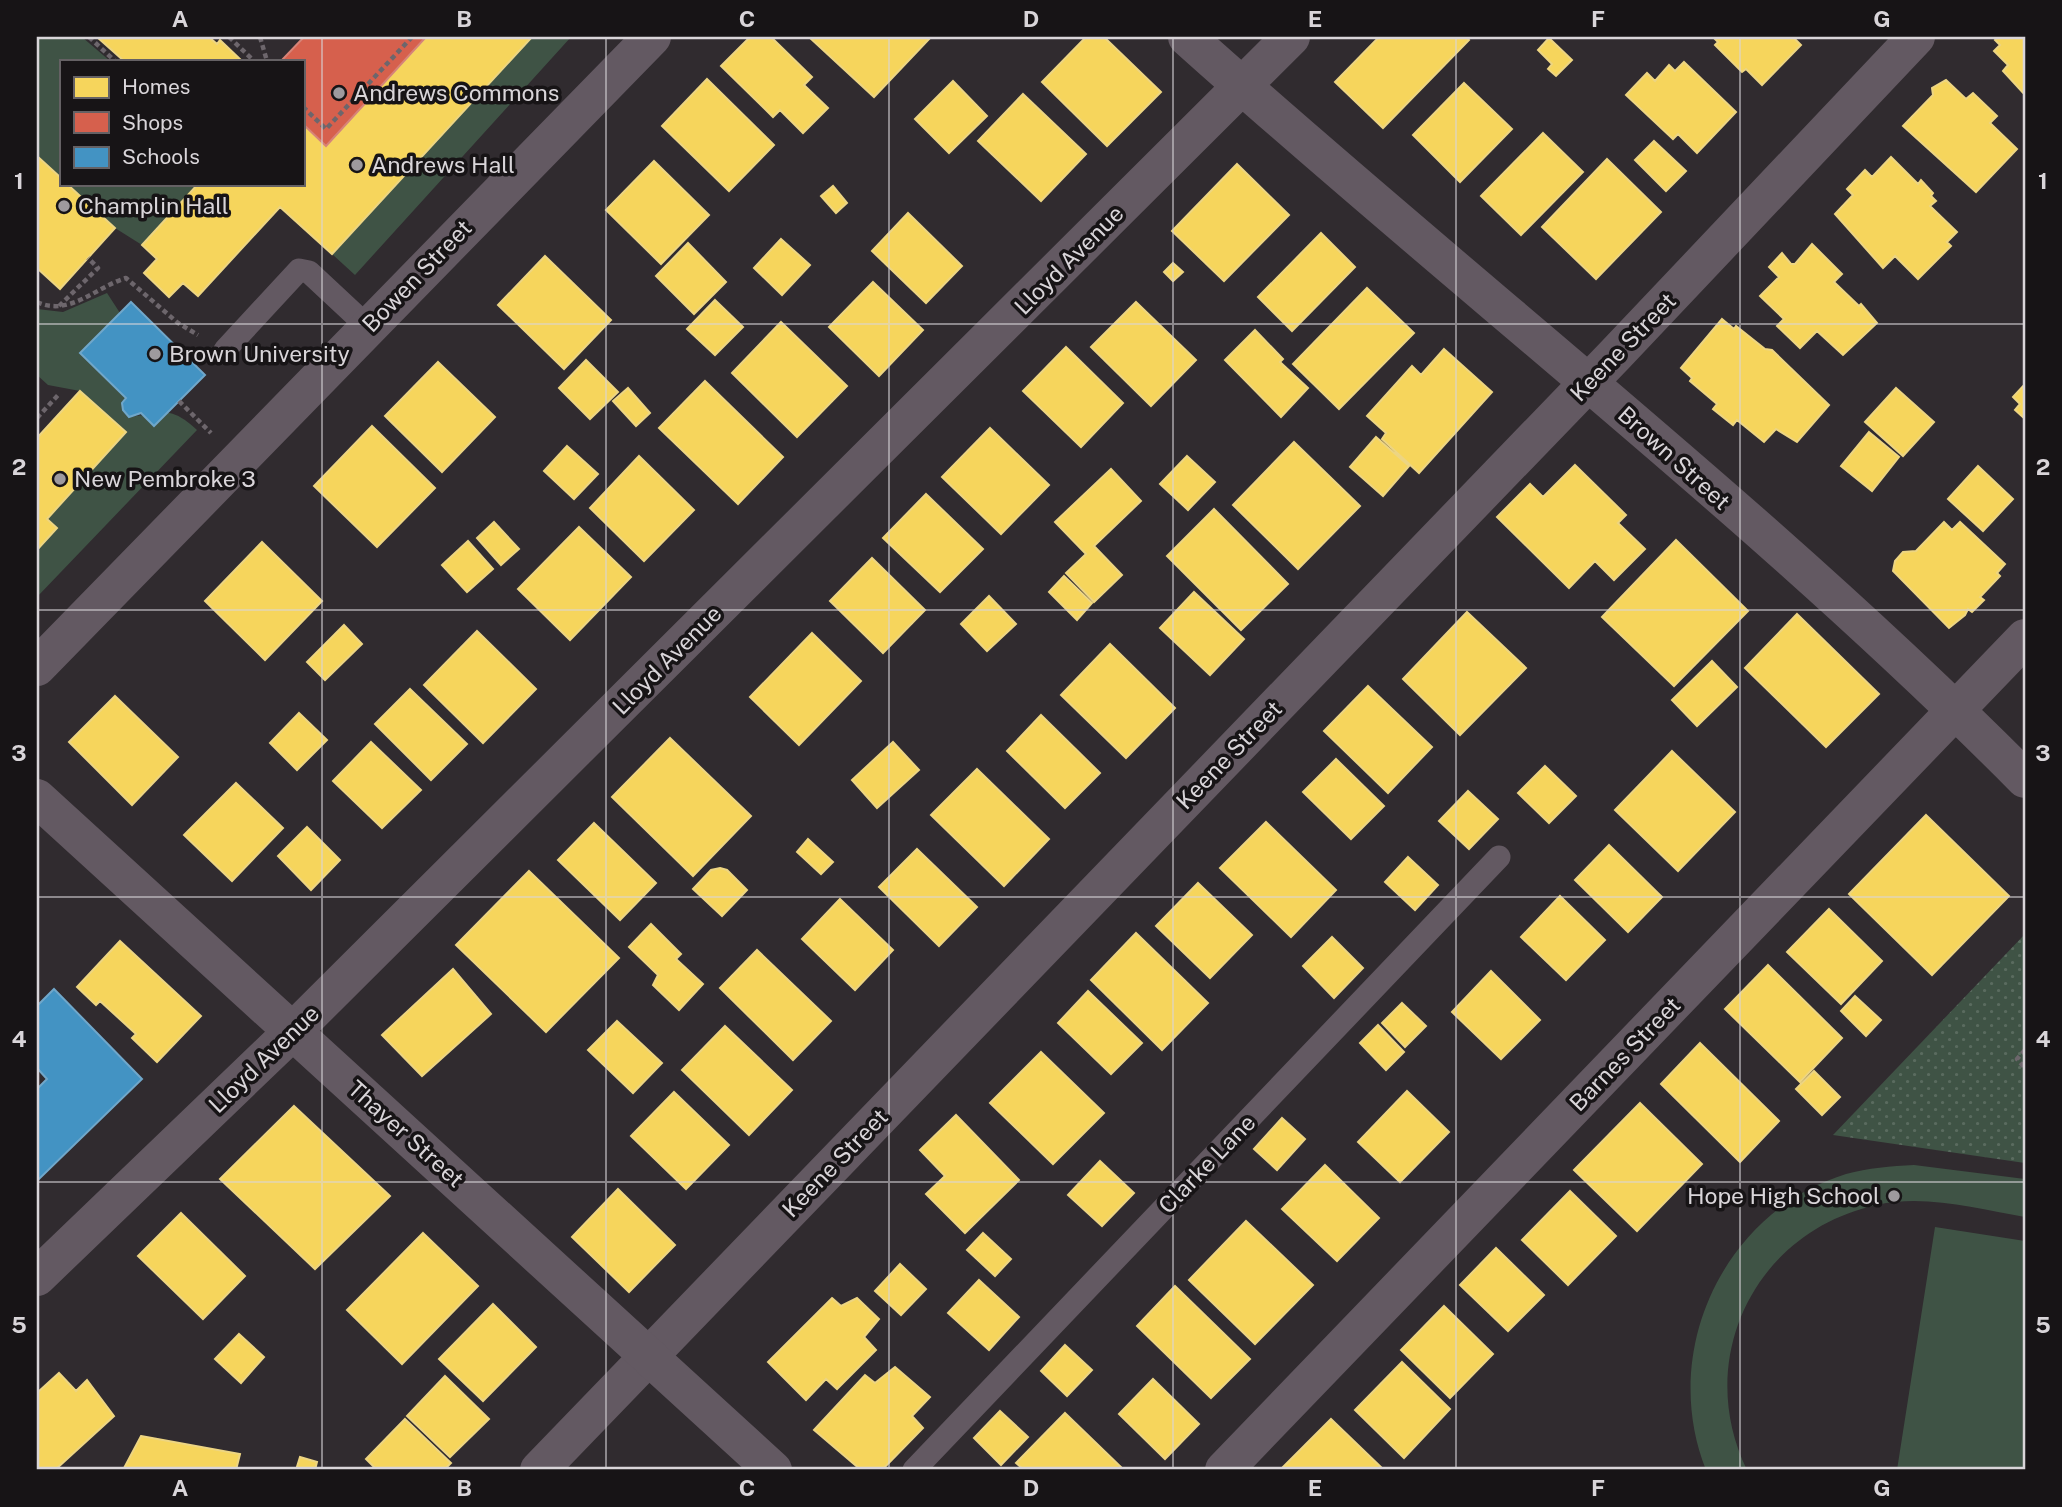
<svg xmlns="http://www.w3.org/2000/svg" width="2062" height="1507" font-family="'Public Sans',sans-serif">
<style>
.grass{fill:#3f5345}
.park{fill:url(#park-dots)}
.homes{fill:#f6d55c;stroke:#edd582;stroke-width:2}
.shops{fill:#d6604d;stroke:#d78377;stroke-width:2}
.schools{fill:#4393c3;stroke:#70a7ca;stroke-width:2}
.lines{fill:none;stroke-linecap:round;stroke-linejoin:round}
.path{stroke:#6d666c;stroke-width:4.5;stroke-dasharray:5 3.5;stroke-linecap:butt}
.service{stroke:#635962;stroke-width:23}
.minor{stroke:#635962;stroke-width:38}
.tertiary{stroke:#635962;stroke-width:38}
.grid{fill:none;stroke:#d9d5d9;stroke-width:2;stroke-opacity:0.55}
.poi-dot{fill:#9e9a9e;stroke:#171416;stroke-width:2.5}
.labels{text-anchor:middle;stroke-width:7;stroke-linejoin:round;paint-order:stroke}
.poi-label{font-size:23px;fill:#d9d5d9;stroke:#171416;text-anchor:start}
.street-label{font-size:23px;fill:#d9d5d9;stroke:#171416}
.neatline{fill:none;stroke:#d9d5d9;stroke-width:2.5}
.grid-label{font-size:23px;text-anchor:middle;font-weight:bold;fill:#d9d5d9}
</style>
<defs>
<pattern id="park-dots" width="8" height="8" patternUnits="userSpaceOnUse" patternTransform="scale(1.75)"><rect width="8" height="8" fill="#3f5345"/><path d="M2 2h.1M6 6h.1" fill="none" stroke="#5a6b5f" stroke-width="1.8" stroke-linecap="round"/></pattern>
</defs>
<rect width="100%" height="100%" fill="#302b2f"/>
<path class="grass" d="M82,37l28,24h-49v117l-24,-22v-118z
M532,37h39l-216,238 -23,-21z
M67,184h132l-57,61 -27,-17z
M107,293l13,20 -40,40 46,45 -4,5 1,7 6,7c33,-3 40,-13 68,13l-160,167v-47l20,-22 -10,-9 79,-87 -46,-41 -32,-6 -11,-10v-66l26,3z
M1914,1165l111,14v38c-47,-8 -100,-23 -148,-12 -122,26 -184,154 -130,265h-41c-47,-118 17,-258 140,-296 22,-6 45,-8 68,-9z
M1935,1227l90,14v229h-128z"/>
<path class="park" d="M2025,934v229l-192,-28z"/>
<path class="homes" d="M97,37h112l8,7 3,-4 22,21h-118z
M426,37h106l-200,217 -52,-47 -82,89 -15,-13 -14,14 -25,-24 13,-14 -15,-14 56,-61h105v-60l23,22z
M750,37h21l41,40 -8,8 24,23 -25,25 -23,-23 -7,7 -52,-51z
M809,37h122l-57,60z
M1086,37h18l57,55 -54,54 -65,-64z
M1379,37h87l3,3 -86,88 -48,-46z
M1713,37h80l8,8 -39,40 -16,-16 -4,3 -27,-27 3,-3z
M1998,37h27v58l-22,-24 5,-6 -14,-14 6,-6 -5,-5z
M1549,38l23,22 -16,16 -8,-7 4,-5 -14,-14z
M1684,62l52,50 -39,41 -19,-19 -5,5 -47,-44 21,-22 8,8 14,-16 6,6z
M707,79l67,66 -45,46 -67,-65z
M1946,80l20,19 7,-6 24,23 -7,7 27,26 -41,43 -73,-66 30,-31 -1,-7z
M953,81l34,35 -38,37 -34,-34z
M1464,83l48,46 -52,53 -47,-47z
M1023,94l63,60 -45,47 -63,-60z
M1543,133l40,39 -62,63 -40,-39z
M1654,141l32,30 -20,20 -31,-31z
M37,156l24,22v6h6l48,44 -55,61 -23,-21z
M1891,157l27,27 3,-4 12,13 -2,3 5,5 -6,5 27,26 -10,10 4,4 -33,33 -23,-23 -12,12 -48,-54 18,-19 -6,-6 18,-19 7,7z
M1607,159l54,53 -65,67 -54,-52z
M654,161l55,54 -48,49 -55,-54z
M1237,164l52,51 -65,66 -52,-50z
M833,186l14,17 -11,10 -15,-17z
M908,213l54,53 -36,37 -54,-52z
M1321,233l34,34 -63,64 -34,-34z
M781,239l29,26 -28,30 -28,-27z
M688,243l38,39 -32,32 -38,-38z
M1812,244l30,30 -8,8 25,24 2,-2 16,19 -34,32 -26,-24 -17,17 -23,-22 7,-7 -24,-23 19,-19 -10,-10 13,-14 9,11h4z
M545,256l66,64 -47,49 -66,-64z
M1173,263l10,9 -10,9 -9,-9z
M873,282l50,48 -44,46 -50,-49z
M1367,288l47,45 -75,76 -46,-45z
M715,300l28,27 -28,28 -28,-26z
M1136,302l60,58 -45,46 -60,-59z
M1722,319l12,10 2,-3 29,23 7,1 57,55 -32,37 -21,-13 -12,13 -27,-22 -4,5 -20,-16 4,-5 -27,-23 2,-3 -11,-10z
M781,322l66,64 -50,51 -65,-64z
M1255,330l28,29 -3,3 28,26 -27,29 -56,-57z
M1066,347l57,56 -42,44 -58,-56z
M1444,349l48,43 -73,81 -37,-34 4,-6 -19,-17 45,-50 9,9z
M586,360l32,32 -28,27 -31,-31z
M438,362l57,55 -53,55 -57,-56z
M705,381l78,76 -45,47 -79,-76z
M2025,384v35l-10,-9 5,-6 -7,-7z
M628,388l22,25 -14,13 -23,-25z
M1896,388l38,34 -31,34 -38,-34z
M80,391l46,41 -79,87 10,9 -20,22v-112z
M372,426l63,62 -58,59 -63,-61z
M990,428l59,57 -48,49 -59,-57z
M1869,432l30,25 -27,34 -31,-25z
M1376,437l33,29 -26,30 -33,-29z
M1294,442l66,64 -62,63 -65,-64z
M567,446l31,28 -24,25 -30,-28z
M639,456l55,54 -50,51 -54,-53z
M1187,456l28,26 -27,28 -28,-26z
M1575,465l51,50 -8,8 27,26 -31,31 -19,-19 -26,27 -72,-71 33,-33 13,13z
M1978,466l35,33 -30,32 -35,-32z
M1111,469l30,32 -47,45 28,29 -28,27 -28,-29 20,-19 -31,-32z
M926,494l57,55 -43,43 -57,-54z
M1214,509l74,75 -47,46 -74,-74z
M494,522l25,27 -18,16 -24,-27z
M1944,522l8,8 8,-8 45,42 -8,9 3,3 -20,21 4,3 -12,12 -4,-3 -3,6 -16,13 -56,-57 2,-10 8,-9 13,-1z
M579,527l52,50 -61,63 -52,-51z
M1676,540l72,71 -74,75 -72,-69z
M468,541l25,28 -26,23 -25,-27z
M262,542l60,59 -57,59 -60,-59z
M872,558l53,52 -42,43 -53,-52z
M1064,576l28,27 -15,17 -28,-28z
M1194,592l50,47 -34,36 -50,-47z
M989,596l27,28 -29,27 -26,-27z
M1467,612l59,56 -66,67 -57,-56z
M1797,614l82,80 -53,53 -81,-79z
M344,625l18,19 -37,36 -18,-18z
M477,631l59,58 -53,54 -59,-58z
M812,633l49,48 -62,64 -49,-48z
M1110,644l65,64 -49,50 -65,-63z
M1712,661l25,26 -40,39 -25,-26z
M1368,686l64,61 -44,46 -64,-62z
M410,689l57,55 -36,36 -56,-56z
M115,696l63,61 -46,48 -63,-63z
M299,713l28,27 -30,30 -27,-27z
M1041,715l59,58 -35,35 -58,-57z
M670,738l81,78 -58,60 -81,-79z
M371,742l50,48 -39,38 -49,-47z
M893,742l26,28 -42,38 -25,-28z
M1672,751l63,61 -57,59 -63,-61z
M1336,759l48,47 -33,33 -48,-47z
M1545,766l31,30 -27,27 -31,-30z
M977,769l72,70 -45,47 -73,-71z
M236,783l47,45 -51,53 -48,-46z
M1468,791l30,28 -29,30 -30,-28z
M1926,815l83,81 -77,79 -83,-81z
M1266,822l70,68 -45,47 -71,-69z
M594,823l62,60 -36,37 -62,-60z
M307,827l33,33 -29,30 -33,-34z
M808,839l25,23 -12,12 -24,-22z
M1609,845l53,52 -34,35 -53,-52z
M917,849l60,58 -38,39 -60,-59z
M1408,857l30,28 -23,25 -30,-28z
M720,868l7,2 20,20 -25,26 -29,-27 18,-19z
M529,871l90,87 -73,74 -90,-87z
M1198,883l54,52 -42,43 -54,-52z
M1560,896l45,44 -39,40 -45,-43z
M840,899l53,51 -38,40 -53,-51z
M1829,909l53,52 -41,43 -54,-52z
M651,924l30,30 -5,5 27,25 -24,26 -26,-25 5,-10 -29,-28z
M1136,933l72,70 -46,47 -71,-70z
M1332,937l31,31 -29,30 -31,-32z
M120,941l81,75 -44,46 -25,-24 4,-4 -36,-33 -4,4 -19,-18z
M757,950l74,71 -38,39 -73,-72z
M1768,965l74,73 -42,44 -75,-73z
M453,969l38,45 -69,62 -40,-41z
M1491,971l49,49 -39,39 -49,-47z
M1088,991l54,52 -31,31 -53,-51z
M1855,996l26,24 -15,16 -25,-25z
M1402,1003l24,23 -21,21 -23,-24z
M617,1021l45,42 -29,30 -45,-43z
M1378,1025l26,27 -18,18 -26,-27z
M725,1026l67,64 -43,45 -67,-65z
M1700,1043l79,78 -39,41 -79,-78z
M1041,1052l63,61 -51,51 -63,-61z
M1814,1071l26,26 -18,18 -26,-26z
M1407,1091l42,41 -49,50 -42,-40z
M674,1092l55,53 -43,44 -55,-53z
M1640,1103l62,61 -65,67 -63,-61z
M294,1106l96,90 -75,73 -95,-90z
M956,1115l63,65 -54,53 -39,-39 19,-18 -25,-26z
M1282,1118l23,21 -28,31 -23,-21z
M1100,1161l34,32 -32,33 -34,-31z
M1325,1165l54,53 -42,43 -55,-52z
M618,1189l57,56 -46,47 -57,-55z
M1570,1191l46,45 -48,49 -46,-45z
M181,1213l64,63 -42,43 -65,-63z
M1246,1221l67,64 -58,59 -66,-64z
M423,1233l55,53 -76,78 -55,-54z
M983,1233l28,26 -16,17 -28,-26z
M1496,1248l48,47 -36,36 -48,-46z
M900,1264l26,25 -25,26 -26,-24z
M979,1280l40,37 -30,33 -41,-37z
M1175,1286l75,73 -39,39 -74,-72z
M832,1298l9,8 16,-8 22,21 -15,18 12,13 -39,39 -11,-10 -20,21 -38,-38z
M493,1304l43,43 -53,54 -44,-42z
M1444,1306l49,48 -43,44 -49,-48z
M239,1334l25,23 -23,26 -26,-24z
M1065,1345l27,25 -25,26 -26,-25z
M1402,1362l48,47 -46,49 -49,-48z
M895,1367l35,30 -18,19 11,12 -41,42h-21l-47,-40 51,-55 10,8z
M59,1373l17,18 11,-11 27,36 -59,54h-18v-77z
M445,1376l44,43 -39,38 -43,-41z
M1153,1379l46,45 -34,35 -46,-45z
M1000,1411l28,26 -27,28 -27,-27z
M1065,1413l59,57h-100l-8,-7z
M405,1419l46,44 -7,7h-67l-11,-11z
M1331,1419l53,51h-104z
M141,1436l99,18 -4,16h-113z
M300,1457l17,5 -2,8h-19z"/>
<path class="shops" d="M304,37h122l-100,109 -23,-22v-63h-22z"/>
<path class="schools" d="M131,302l74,73 -51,51 -13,-13 -12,4 -6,-7 -1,-7 4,-5 -46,-45z
M54,989l88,90 -105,102v-95l2,1 8,-8 -10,-11v-62z"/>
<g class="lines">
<path class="path" d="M89,37l26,24
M229,37l25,24
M260,37l7,24
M303,107l23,22 86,-92
M37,302c32,15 59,-15 89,-24l52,45 20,12
M59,306l39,-38 -10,-10
M179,401l32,32
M37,418l23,-25
M2025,1050l-8,9 8,9"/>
<path class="service" d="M225,350l74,-80 10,2 59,55
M914,1470l585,-613"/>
<path class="minor" d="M1187,37c277,249 575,477 838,742
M37,667l615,-630
M37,1277l255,-245 999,-995
M539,1470l1076,-1115 301,-318
M1224,1470l801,-832"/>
<path class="tertiary" d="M37,798l736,672"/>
</g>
<path class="grid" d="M322,37v1433M606,37v1433M889,37v1433M1173,37v1433M1456,37v1433M1740,37v1433M37,324h1988M37,610h1988M37,897h1988M37,1182h1988"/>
<g class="poi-dot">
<circle cx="339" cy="93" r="7"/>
<circle cx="357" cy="165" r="7"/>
<circle cx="64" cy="206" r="7"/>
<circle cx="155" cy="354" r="7"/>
<circle cx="60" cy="479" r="7"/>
<circle cx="1894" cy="1196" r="7"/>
</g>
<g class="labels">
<g class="poi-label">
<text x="353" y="101">Andrews Commons</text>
<text x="371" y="173">Andrews Hall</text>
<text x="78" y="214">Champlin Hall</text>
<text x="169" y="362">Brown University</text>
<text x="74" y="487">New Pembroke 3</text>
<text x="1880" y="1204" text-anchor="end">Hope High School</text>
</g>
<g class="street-label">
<text transform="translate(1069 260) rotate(-45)" y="8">Lloyd Avenue</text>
<text transform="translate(417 276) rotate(-46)" y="8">Bowen Street</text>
<text transform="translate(1623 347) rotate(-46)" y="8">Keene Street</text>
<text transform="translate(1674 458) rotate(42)" y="8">Brown Street</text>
<text transform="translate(667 660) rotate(-45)" y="8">Lloyd Avenue</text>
<text transform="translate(1229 755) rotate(-46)" y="8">Keene Street</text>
<text transform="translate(1625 1054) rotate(-46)" y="8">Barnes Street</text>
<text transform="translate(264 1059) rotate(-44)" y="8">Lloyd Avenue</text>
<text transform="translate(406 1134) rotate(42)" y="8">Thayer Street</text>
<text transform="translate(835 1163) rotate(-46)" y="8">Keene Street</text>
<text transform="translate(1207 1164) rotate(-46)" y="8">Clarke Lane</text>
</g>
</g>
<rect width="2062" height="1507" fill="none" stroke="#171416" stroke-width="77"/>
<rect x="60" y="60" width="245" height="126" fill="#171416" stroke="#656164" stroke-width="2"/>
<rect x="74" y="77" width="35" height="21" fill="#f6d55c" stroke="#656164" stroke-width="2"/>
<text x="122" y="94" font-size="21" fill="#d9d5d9">Homes</text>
<rect x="74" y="112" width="35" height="21" fill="#d6604d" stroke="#656164" stroke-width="2"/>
<text x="122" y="130" font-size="21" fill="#d9d5d9">Shops</text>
<rect x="74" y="147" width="35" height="21" fill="#4393c3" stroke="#656164" stroke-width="2"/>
<text x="122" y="164" font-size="21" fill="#d9d5d9">Schools</text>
<rect x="38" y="38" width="1986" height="1430" class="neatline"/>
<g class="grid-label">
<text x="180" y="27">A</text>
<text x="464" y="27">B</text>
<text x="747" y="27">C</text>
<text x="1031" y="27">D</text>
<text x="1315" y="27">E</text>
<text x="1598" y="27">F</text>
<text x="1882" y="27">G</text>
<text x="19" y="189">1</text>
<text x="2043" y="189">1</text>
<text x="19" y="475">2</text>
<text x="2043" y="475">2</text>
<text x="19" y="761">3</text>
<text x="2043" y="761">3</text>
<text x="19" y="1047">4</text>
<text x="2043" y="1047">4</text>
<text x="19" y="1333">5</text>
<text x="2043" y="1333">5</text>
<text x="180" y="1496">A</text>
<text x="464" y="1496">B</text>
<text x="747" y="1496">C</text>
<text x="1031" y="1496">D</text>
<text x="1315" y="1496">E</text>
<text x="1598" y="1496">F</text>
<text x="1882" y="1496">G</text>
</g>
</svg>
